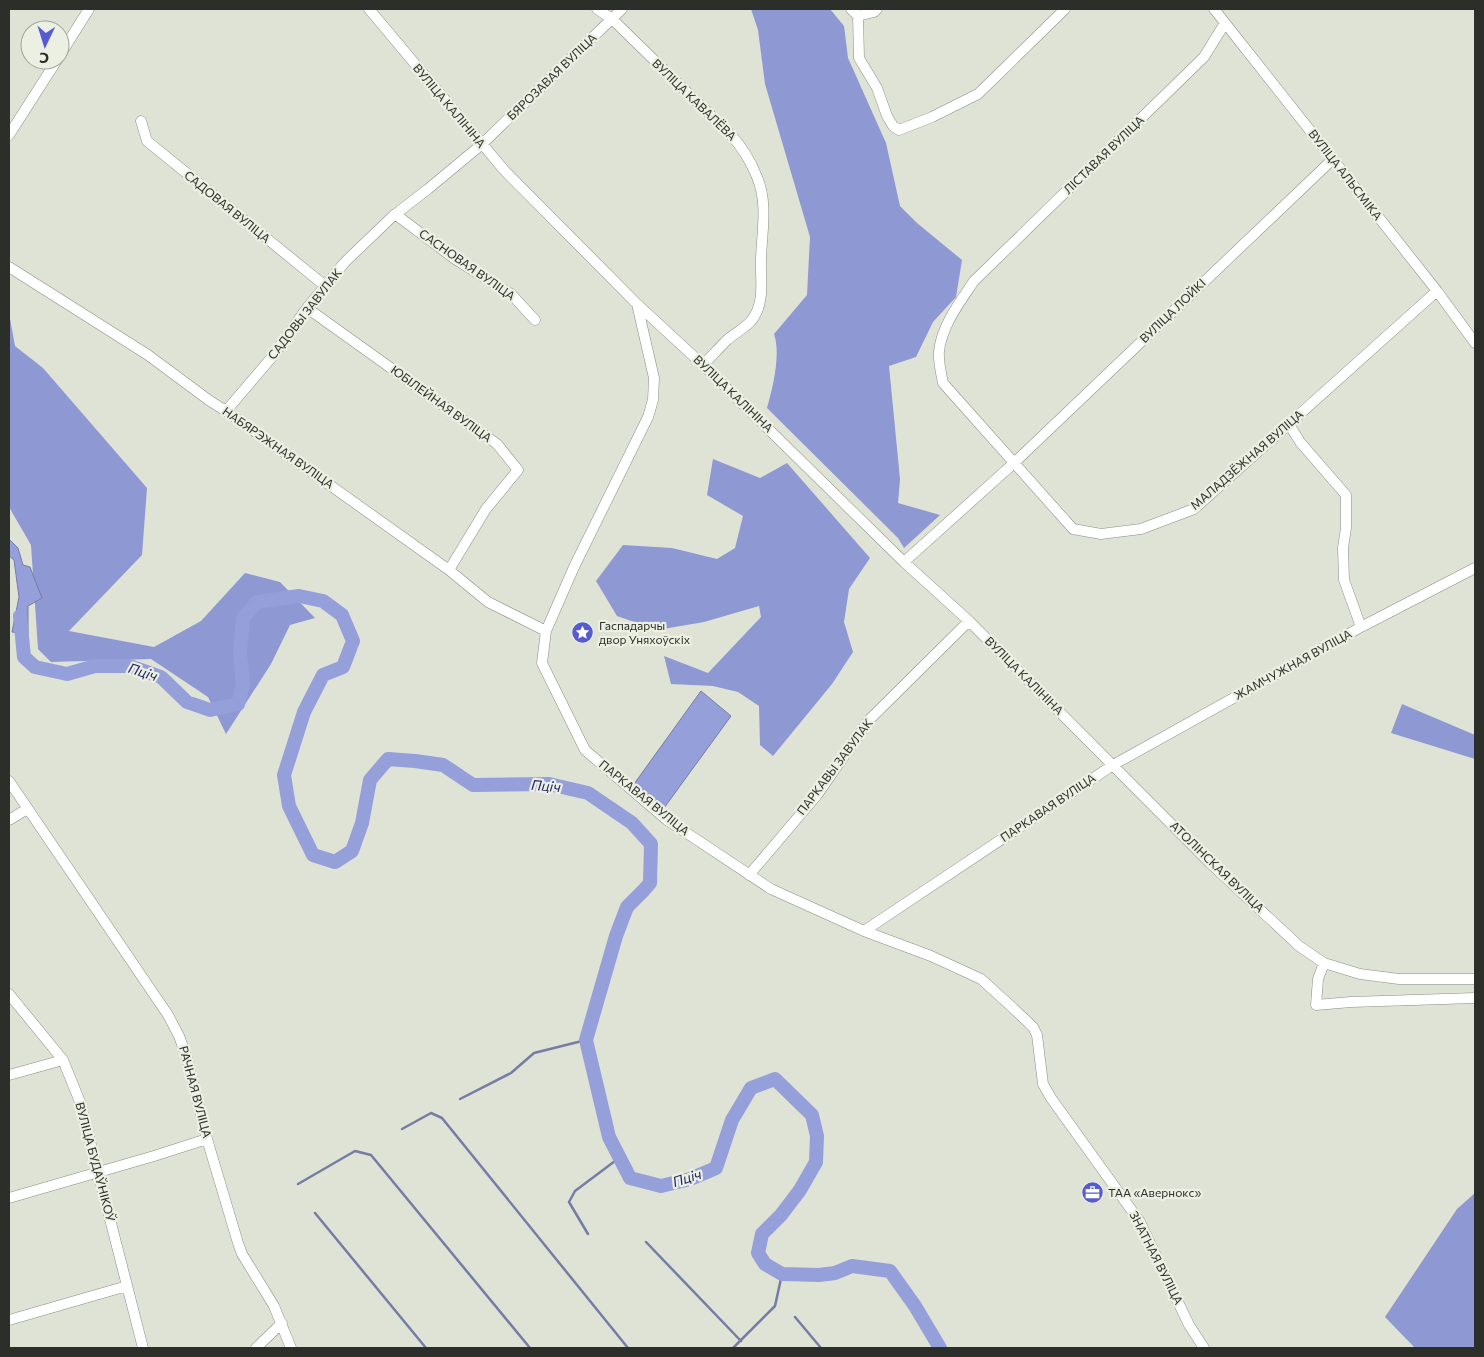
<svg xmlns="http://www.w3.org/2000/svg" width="1484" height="1357" font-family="Commissioner,sans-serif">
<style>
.forest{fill:#8e98d2}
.water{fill:#959fda;stroke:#767da5}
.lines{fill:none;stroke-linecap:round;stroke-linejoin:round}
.stream{stroke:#767da5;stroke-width:2.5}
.river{stroke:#959fda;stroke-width:14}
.minor-casing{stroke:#8a8e83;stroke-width:11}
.minor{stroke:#fff;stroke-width:10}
.labels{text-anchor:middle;stroke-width:4.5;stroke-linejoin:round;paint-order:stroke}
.street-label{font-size:12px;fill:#2c2e29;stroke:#ebf0e3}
.poi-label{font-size:12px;fill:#2c2e29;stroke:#ebf0e3;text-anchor:start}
.water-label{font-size:14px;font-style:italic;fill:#222267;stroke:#ebf0e3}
</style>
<rect width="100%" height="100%" fill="#dee3d6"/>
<path class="forest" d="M751,9h79l14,17 4,32 38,85 14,63 17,17 45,37 -6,37 -23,25 -17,35 -27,9 11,113 -2,24 42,12 -36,33 -6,-10 -131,-130c6,-21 14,-54 7,-74l33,-39 3,-58 -45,-153 -7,-54z
M9,313l6,33 28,22 104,120 -5,67 -73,76 85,16 47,-26 44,-48 35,9 35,36 -25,7 -19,39 -45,70 -18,-37 -57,-38 -100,3 -13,-13 -7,-104 -22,-38z
M713,459l47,19 27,-15 83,95 -21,31 -5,33 9,30 -21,32 -59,72 -13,-11 -1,-39 -21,-14 -25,-6 -42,-2 -7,-28 44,17 53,-56 -2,-11 -55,16 -47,8 -40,-14 -21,-35 27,-36 49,3 45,11 18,-11 8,-32 -36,-21z
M1402,704l73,31v24l-84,-26z
M1475,1193v155h-60l-30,-31 72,-108z"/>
<path class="water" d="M9,539l9,9 5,17 7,2 12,31 -14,8v28l-16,-2 7,-35 -5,-37 -5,-4z
M701,691l30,25 -67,92 -30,-24z"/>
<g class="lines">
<path class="stream" d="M460,1099l51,-26 23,-20 52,-13
M402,1129l29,-16 11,5 186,230
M298,1184l57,-33 16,4 159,193
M315,1213l111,135
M588,1234l-19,-32 6,-11 44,-33
M646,1242l95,99
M795,1317l26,31
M733,1348l42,-42 7,-32
M935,1348l4,-2"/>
<path class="river" d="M20,616l4,41 11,10 32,7 28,-8h35l31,11 26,25 23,8 28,-6 5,-20 -3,-32 3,-34 14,-16 42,-6 24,5 19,14 11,26 -10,26 -20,8 -19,37 -20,63 5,31 24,49 22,7 17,-11 10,-28 8,-43 18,-21 27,2 28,4 30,20 76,-1 39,9 44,30 19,21 -1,39 -6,7 -17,17 -11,29 -30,104 23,97 21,41 31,8 29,-7 26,-11 16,-48 19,-32 24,-9 37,36 5,21 -1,26 -16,28 -19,25 -19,19 -4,19 7,11 17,10 37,1 16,-2 17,-7 38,5 25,35 25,42"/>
<defs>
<path id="minor" d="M369,9l135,161 133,134 66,61 201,197 65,59 241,242 89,83 25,17 36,11 39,5h76
M597,9l15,10 119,116c11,12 20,27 26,42 11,26 5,54 4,81 -1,20 5,45 -10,63 -6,7 -16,12 -24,19 -8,8 -16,17 -24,25
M851,9l7,7
M1214,9l223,282 38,52
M858,16l1,42 18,30 10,28 6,10 6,4 33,-13 46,-23 87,-85
M858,16l16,-4 3,-3
M1225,23l-21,34 -230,224c-14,21 -32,44 -35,70 -1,10 2,22 4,32l130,146 28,5 40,-5 53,-20 243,-218
M60,55l29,-46
M141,121l6,20 177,144
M9,135l48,-75
M395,214l60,45 56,35 24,26
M9,267l139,88 62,46 16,10 223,159 39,32 58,29
M637,304l17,74 -1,22 -5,17 -74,150 -28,64 -4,32 43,87 82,70 104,69 93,42 67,25 50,23 32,29 20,19 4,8 6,49 8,14 89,124 49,103 15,23
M307,308l190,136 21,26 -32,39 -37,61
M226,411l46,-54 35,-49 38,-46 48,-46 35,-27 53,-44 141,-136
M1289,424l11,18 46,53v33l-3,20 1,32 17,47
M904,562l110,-99 319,-304
M9,781l159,234 11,21 8,22 20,81 31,104 4,11 32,52 17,42
M9,820l18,-11
M749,875l68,-80 52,-75 100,-99
M864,931l249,-166 248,-138 114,-59
M1324,963l-6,16 -2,26 35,-3 124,-4
M9,994l54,66 17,42 63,246
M9,1075l54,-15
M9,1198l145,-42 53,-17
M9,1320l118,-34
M256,1348l26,-25"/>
</defs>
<use href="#minor" class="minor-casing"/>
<use href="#minor" class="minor"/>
</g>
<defs>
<symbol id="sight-disc" viewBox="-11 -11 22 22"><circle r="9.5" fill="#565bd2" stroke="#ebf0e3"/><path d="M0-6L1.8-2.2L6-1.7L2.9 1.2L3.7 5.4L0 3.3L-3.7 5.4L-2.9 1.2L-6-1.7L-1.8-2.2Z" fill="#fff"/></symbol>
<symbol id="office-disc" viewBox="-11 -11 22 22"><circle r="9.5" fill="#565bd2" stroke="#ebf0e3"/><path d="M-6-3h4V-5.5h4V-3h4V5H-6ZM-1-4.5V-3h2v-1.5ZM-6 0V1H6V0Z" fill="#fff"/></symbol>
</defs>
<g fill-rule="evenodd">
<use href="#sight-disc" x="570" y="620" width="25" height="25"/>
<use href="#office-disc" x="1080" y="1180" width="25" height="25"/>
</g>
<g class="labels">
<g class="street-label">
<text transform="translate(552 77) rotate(-44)" y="4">БЯРОЗАВАЯ ВУЛІЦА</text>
<text transform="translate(694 100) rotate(44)" y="4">ВУЛІЦА КАВАЛЁВА</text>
<text transform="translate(449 106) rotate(50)" y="4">ВУЛІЦА КАЛІНІНА</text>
<text transform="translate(1104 155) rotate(-44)" y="4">ЛІСТАВАЯ ВУЛІЦА</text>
<text transform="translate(1345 175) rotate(52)" y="4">ВУЛІЦА АЛЬСМІКА</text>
<text transform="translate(227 207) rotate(39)" y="4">САДОВАЯ ВУЛІЦА</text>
<text transform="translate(467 265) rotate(35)" y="4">САСНОВАЯ ВУЛІЦА</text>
<text transform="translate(1173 311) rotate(-44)" y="4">ВУЛІЦА ЛОЙКІ</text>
<text transform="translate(305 314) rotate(-52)" y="4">САДОВЫ ЗАВУЛАК</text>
<text transform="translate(733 394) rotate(44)" y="4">ВУЛІЦА КАЛІНІНА</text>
<text transform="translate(441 404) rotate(36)" y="4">ЮБІЛЕЙНАЯ ВУЛІЦА</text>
<text transform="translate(278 448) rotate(35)" y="4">НАБЯРЭЖНАЯ ВУЛІЦА</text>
<text transform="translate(1247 460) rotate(-41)" y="4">МАЛАДЗЁЖНАЯ ВУЛІЦА</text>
<text transform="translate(1293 665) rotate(-29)" y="4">ЖАМЧУЖНАЯ ВУЛІЦА</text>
<text transform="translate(1024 676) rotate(45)" y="4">ВУЛІЦА КАЛІНІНА</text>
<text transform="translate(835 767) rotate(-53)" y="4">ПАРКАВЫ ЗАВУЛАК</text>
<text transform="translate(644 798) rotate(39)" y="4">ПАРКАВАЯ ВУЛІЦА</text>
<text transform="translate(1048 808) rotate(-34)" y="4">ПАРКАВАЯ ВУЛІЦА</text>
<text transform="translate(1217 867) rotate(44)" y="4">АТОЛІНСКАЯ ВУЛІЦА</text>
<text transform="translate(195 1092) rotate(75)" y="4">РАЧНАЯ ВУЛІЦА</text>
<text transform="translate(95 1162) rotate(75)" y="4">ВУЛІЦА БУДАЎНІКОЎ</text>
<text transform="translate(1156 1258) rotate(63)" y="4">ЗНАТНАЯ ВУЛІЦА</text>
</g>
<g class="poi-label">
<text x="599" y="630">Гаспадарчы<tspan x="599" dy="14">двор Уняхоўскіх</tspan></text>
<text x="1108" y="1197">ТАА «Авернокс»</text>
</g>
<g class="water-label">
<text transform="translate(143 672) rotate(18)" y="5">Пціч</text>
<text transform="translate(546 786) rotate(5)" y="5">Пціч</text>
<text transform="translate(687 1178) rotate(-18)" y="5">Пціч</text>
</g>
</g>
<rect width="1484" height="1357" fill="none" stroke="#2c2e29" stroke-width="20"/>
<g transform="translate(45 45) rotate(184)"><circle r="24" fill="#ebf0e3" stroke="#9fa299"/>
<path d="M0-4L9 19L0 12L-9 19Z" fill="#565bd2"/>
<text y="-8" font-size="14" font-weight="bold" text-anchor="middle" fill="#2c2e29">С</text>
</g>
</svg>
